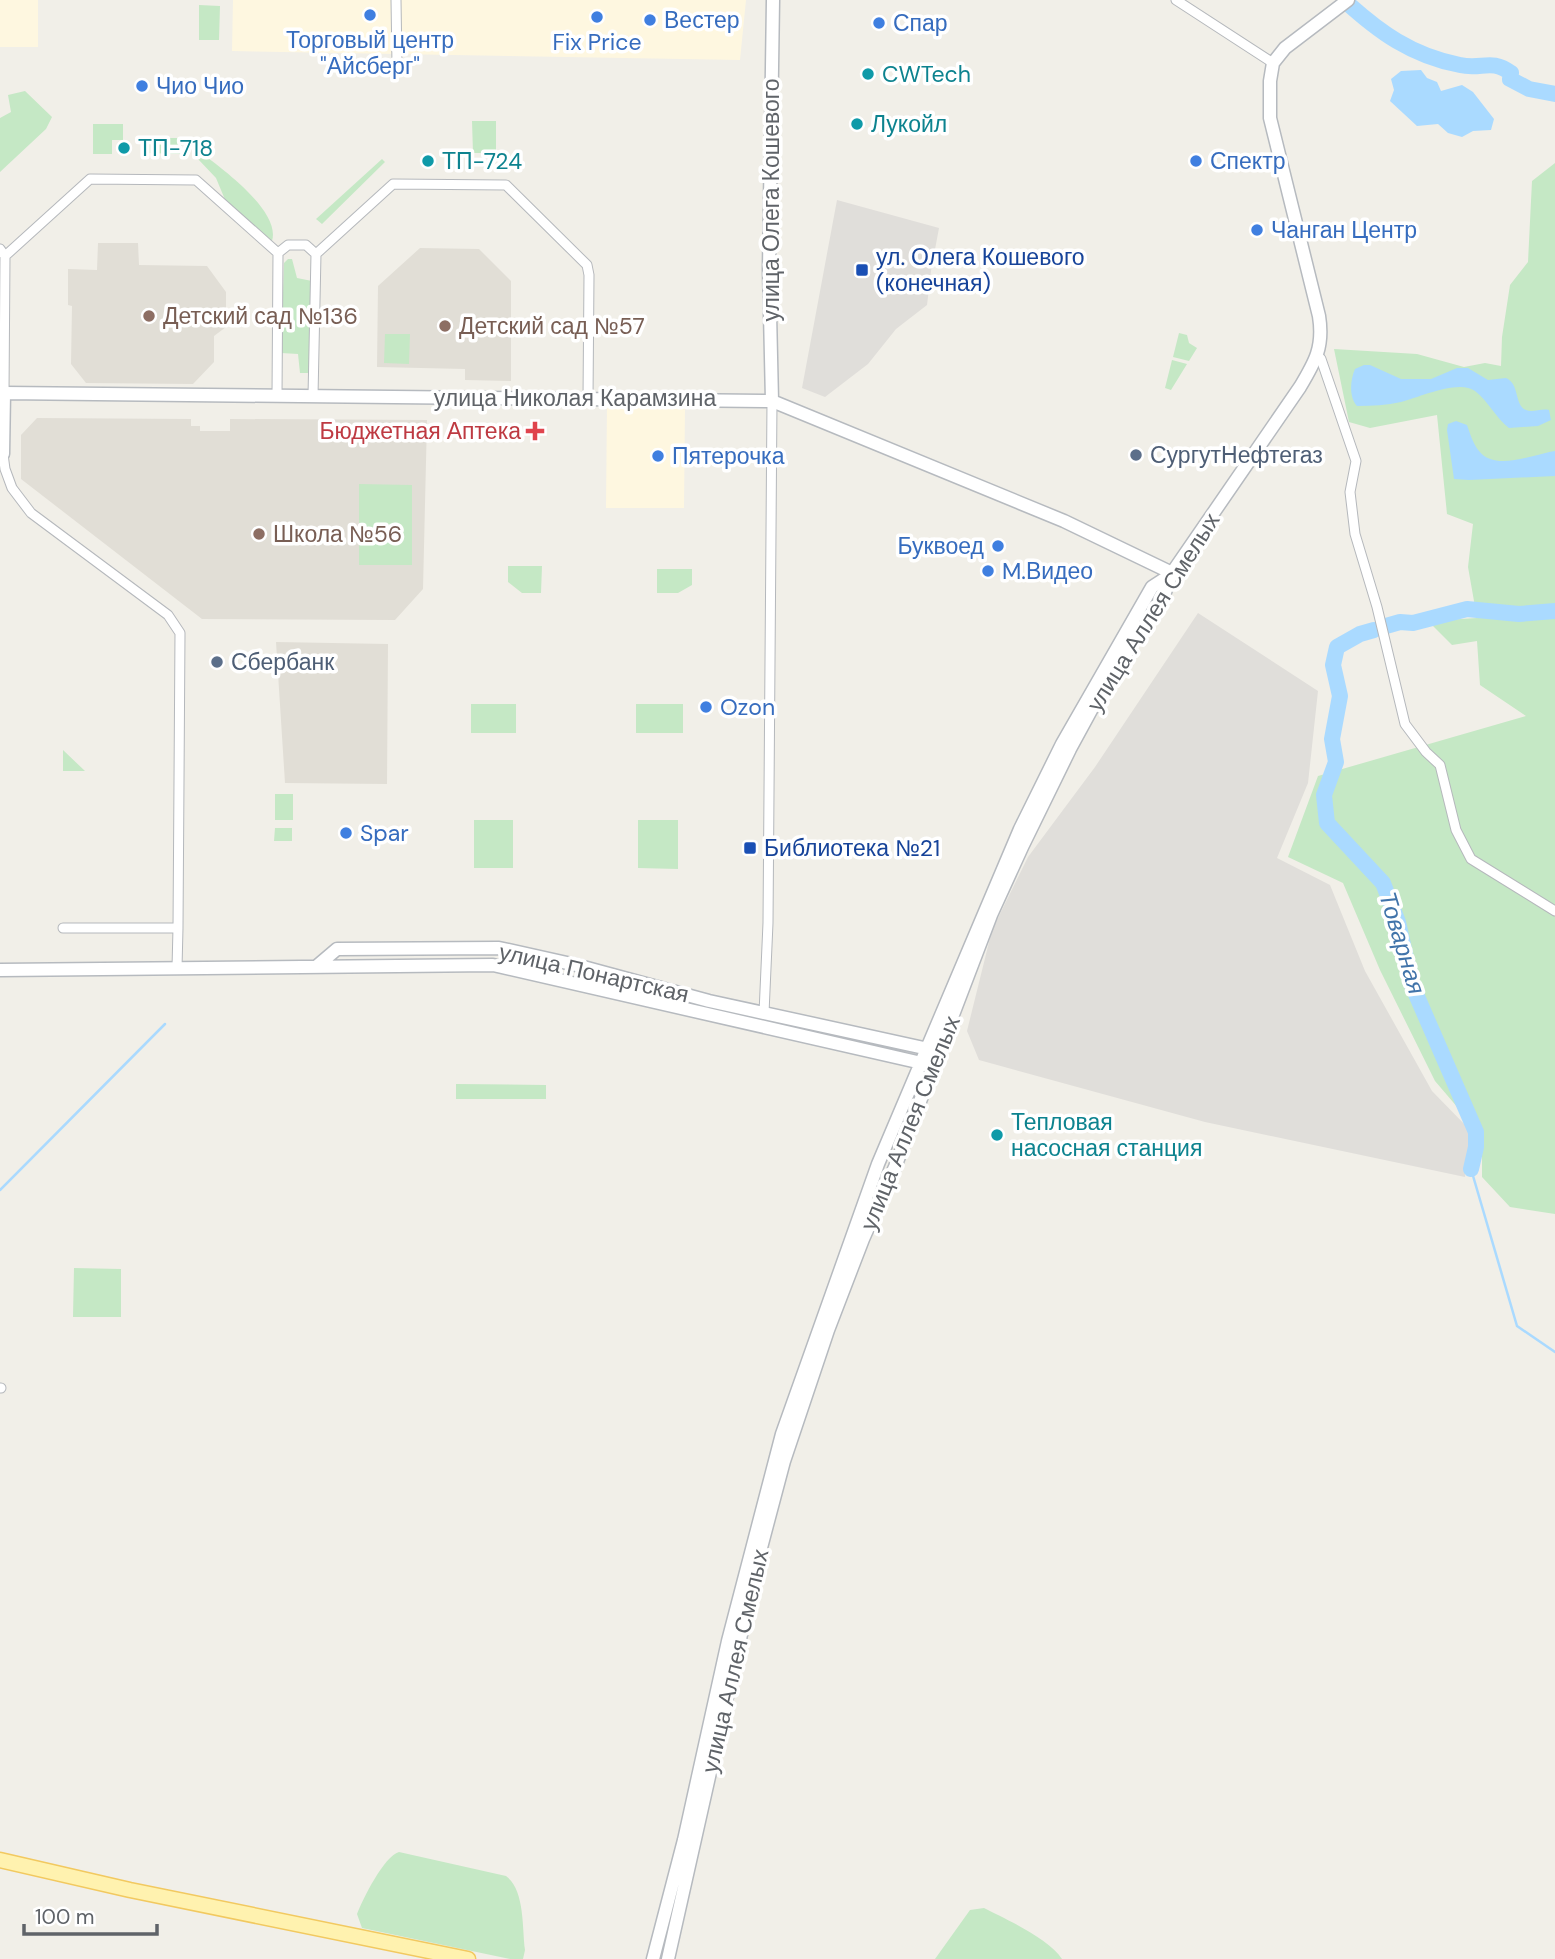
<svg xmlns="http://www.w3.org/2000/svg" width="1555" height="1959" font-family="'DM Sans',sans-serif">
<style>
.commercial{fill:#fef7e0}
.industrial{fill:#e0deda}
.education{fill:#e1ded6}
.green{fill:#c5e8c5}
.water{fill:#aadaff}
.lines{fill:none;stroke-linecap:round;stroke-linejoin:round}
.stream{stroke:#aadaff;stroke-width:2.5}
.river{stroke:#aadaff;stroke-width:16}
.street-casing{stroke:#b5b8bc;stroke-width:11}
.secondary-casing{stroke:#b6babf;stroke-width:15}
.primary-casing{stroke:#f2c960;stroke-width:17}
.street{stroke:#fff;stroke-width:9}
.secondary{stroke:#fff;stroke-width:12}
.primary{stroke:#fff2af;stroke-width:14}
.shop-dot{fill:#3f7fe0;stroke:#fff;stroke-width:2.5}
.culture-dot{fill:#0f9aa8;stroke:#fff;stroke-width:2.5}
.transit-dot{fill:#1a4fb4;stroke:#fff;stroke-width:2.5}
.education-dot{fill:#8d6e63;stroke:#fff;stroke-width:2.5}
.health-dot{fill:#e0444e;stroke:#fff;stroke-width:2.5}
.service-dot{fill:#5c6f8a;stroke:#fff;stroke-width:2.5}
.labels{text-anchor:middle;stroke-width:7;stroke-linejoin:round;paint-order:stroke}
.shop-label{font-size:23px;fill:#366cbe;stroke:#fff;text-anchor:start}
.culture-label{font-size:23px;fill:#0d838f;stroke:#fff;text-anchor:start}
.street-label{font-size:23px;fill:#5f6368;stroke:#fff}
.transit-label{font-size:23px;fill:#164399;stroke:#fff;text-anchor:start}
.education-label{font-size:23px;fill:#785e54;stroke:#fff;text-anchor:start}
.health-label{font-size:23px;fill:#be3a42;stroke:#fff;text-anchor:end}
.service-label{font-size:23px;fill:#4e5e75;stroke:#fff;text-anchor:start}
.water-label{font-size:24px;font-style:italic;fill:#4174aa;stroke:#fff}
</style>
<rect width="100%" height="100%" fill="#f1efe8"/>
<path class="commercial" d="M0,0h38v47h-38z
M233,0h513l-6,60 -508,-9z
M607,404l78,3 -1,101h-78z"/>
<path class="industrial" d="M837,200l102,28 -8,43 -4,34 -31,24 -28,35 -43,33 -23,-9z
M1198,613l120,78 -10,92 -31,75 53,27 35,86 67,120 39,40 -6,46 -260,-55 -226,-62 -12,-29 25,-101 36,-73 67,-90z"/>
<path class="education" d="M98,243h40l1,22 68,1 19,26v35l-12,9v26l-21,22 -107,-1 -15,-19 1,-58 -4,-1v-36l29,1z
M420,248l59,1 32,32v100l-46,-1v-11l-88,-2 1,-81z
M37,418l154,1v7h9v5h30v-12l197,1 -4,169 -28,31 -193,-1 -181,-140v-44z
M276,642l112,2 -1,140 -102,-1z"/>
<path class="green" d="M199,5l21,1 -1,34h-20z
M25,91l27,26 -6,12 -46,43v-54l11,-6 -3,-17z
M472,121h24v32h-23z
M93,124h30v16h-11v14h-19z
M148,138h34v16l-35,-1z
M204,155c20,15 77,57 68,86l-46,-39 -10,-24 -18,-19z
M382,159l3,3 -63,62 -6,-5z
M1555,163v1051l-45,-7 -28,-30v-41l-47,-55 -55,-111 -37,-87 -55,-26 30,-81 208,-60 -46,-31 -3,-44 -25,4 -24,-24 49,-3 -9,-51 5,-43 -26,-10 -10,-99 -67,13 -21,-6 -15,-73 83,5 47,13 21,-4 16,3 1,-29 8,-52 18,-23 4,-81z
M288,259h4l5,19 15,3 -3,92h-9l-2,-19 -17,-1 3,-90z
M1179,333l8,2 2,8 8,5 -8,13 -16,-4z
M385,334h25l-1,30 -25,-1z
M1172,360l15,4 -16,26 -6,-2z
M359,484l53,1v80h-53z
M508,566h34l-1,27h-19l-14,-11z
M657,569h35v16l-14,8h-21z
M471,704h45v29h-45z
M636,704h47v29h-47z
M63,750l22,21h-22z
M275,794h18v26h-18z
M474,820h39v48h-39z
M638,820h40v49l-40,-1z
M275,828h17v13h-18z
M456,1084l90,1v14h-90z
M74,1268l47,1v48h-48z
M399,1852l107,24c19,14 16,51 19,74l-2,9h-13l-148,-31 -5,-14c6,-15 27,-58 42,-62z
M984,1908c22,11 65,31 78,51h-127l35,-49z"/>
<path class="water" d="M1421,70l6,8 10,4 4,9 21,-6 11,7 21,27 -3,11 -18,1 -11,6 -14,-4 -10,-9 -21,2 -27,-25 4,-11 -3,-11 10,-8z
M1364,365h6l31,14h30l26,-11h11l20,12 18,-2c14,6 8,27 20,32 7,3 15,-2 23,0l2,10 -13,6 -29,2c-13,-10 -21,-27 -34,-37 -16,-12 -55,6 -74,11 -14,3 -29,4 -44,4 -8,-8 -7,-26 -2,-37z
M1456,421l11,4c3,8 6,19 12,26 16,21 55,3 76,0v25l-86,4 -15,-1 -7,-49 1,-6z"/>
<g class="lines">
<path class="stream" d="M1471,1169l46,157 38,26
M0,1190l165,-166"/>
<path class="river" d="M1344,0c35,32 68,56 116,65 22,5 31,-7 51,8l-1,6 19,10 26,5
M1386,626l14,-4 13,1 54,-14 52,5 36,-3
M1374,630l-14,4 -23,13 -4,18 7,31 -8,43 4,23 -12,33 3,28 56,60 15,39 14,63 64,147v15l-5,22"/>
<defs>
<path id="street" d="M396,0l1,65
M1176,0l97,63
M0,249l5,7 85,-77 106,1 82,73 10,-8h18l10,9 77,-70 113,1 81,80 2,10 -1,123
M1318,356l3,3 35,102 -6,31 5,42 22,73 28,117 21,28 14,13 16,65 15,29 84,52
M4,393l1,-137
M277,396l1,-143
M313,396l3,-142
M3,454l2,15 7,19 19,25 137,102 12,18 -2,295h-115
M177,968l1,-40
M764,1013l4,-90 4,-522
M0,1388h1"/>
<path id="secondary" d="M772,401l-3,-132 4,-269
M0,454h3l1,-61 768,8 292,120 108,52
M317,966l20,-17 162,-1 77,17 133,36 224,49
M0,970l493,-5 433,99
M653,1959l31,-119 44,-199 54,-207 96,-270 142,-335 42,-85 90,-157 20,-13
M668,1959l90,-400 26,-98 44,-131 35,-91 32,-72 96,-252 32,-70 47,-96 31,-57 63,-97 8,-22 128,-186c15,-25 24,-40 19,-71l-49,-198v-37l3,-18 12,-15 63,-48"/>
<path id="primary" d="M0,1860l130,30 338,69"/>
</defs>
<use href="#street" class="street-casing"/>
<use href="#secondary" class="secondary-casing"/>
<use href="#primary" class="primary-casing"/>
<use href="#street" class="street"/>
<use href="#secondary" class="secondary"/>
<use href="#primary" class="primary"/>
</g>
<g class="shop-dot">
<circle cx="370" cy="15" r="7"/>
<circle cx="597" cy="17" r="7"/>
<circle cx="650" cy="20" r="7"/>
<circle cx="879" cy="23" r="7"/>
<circle cx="142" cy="86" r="7"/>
<circle cx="1196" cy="161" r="7"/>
<circle cx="1257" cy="230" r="7"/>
<circle cx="658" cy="456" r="7"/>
<circle cx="998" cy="546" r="7"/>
<circle cx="988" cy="571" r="7"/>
<circle cx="706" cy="707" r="7"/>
<circle cx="346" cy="833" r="7"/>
</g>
<g class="culture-dot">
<circle cx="868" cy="74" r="7"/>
<circle cx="857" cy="124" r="7"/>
<circle cx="124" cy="148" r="7"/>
<circle cx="428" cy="161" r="7"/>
<circle cx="997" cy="1135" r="7"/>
</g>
<g class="transit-dot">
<rect x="855" y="263" width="14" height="14" rx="3.5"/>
<rect x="743" y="841" width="14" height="14" rx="3.5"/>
</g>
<g class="education-dot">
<circle cx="149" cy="316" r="7"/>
<circle cx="445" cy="326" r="7"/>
<circle cx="259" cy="534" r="7"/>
</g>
<path class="health-dot" d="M531.5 420.5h7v7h7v7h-7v7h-7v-7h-7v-7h7z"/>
<g class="service-dot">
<circle cx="1136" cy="455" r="7"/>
<circle cx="217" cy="662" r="7"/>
</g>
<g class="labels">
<g class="shop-label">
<text x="664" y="28">Вестер</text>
<text x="893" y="31">Спар</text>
<text x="370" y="48" text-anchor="middle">Торговый центр<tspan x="370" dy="26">"Айсберг"</tspan></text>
<text x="597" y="50" text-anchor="middle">Fix Price</text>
<text x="156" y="94">Чио Чио</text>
<text x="1210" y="169">Спектр</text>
<text x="1271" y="238">Чанган Центр</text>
<text x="672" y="464">Пятерочка</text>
<text x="984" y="554" text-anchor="end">Буквоед</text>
<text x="1002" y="579">M.Видео</text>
<text x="720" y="715">Ozon</text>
<text x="360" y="841">Spar</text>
</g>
<g class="culture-label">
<text x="882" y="82">CWTech</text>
<text x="871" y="132">Лукойл</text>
<text x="138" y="156">ТП-718</text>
<text x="442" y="169">ТП-724</text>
<text x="1011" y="1130">Тепловая<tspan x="1011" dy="26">насосная станция</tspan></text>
</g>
<g class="street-label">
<text transform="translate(771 200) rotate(-90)" y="8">улица Олега Кошевого</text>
<text x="575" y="406">улица Николая Карамзина</text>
<text transform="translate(1153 612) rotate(-58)" y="8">улица Аллея Смелых</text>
<text transform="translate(594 973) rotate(13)" y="8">улица Понартская</text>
<text transform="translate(910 1123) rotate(-68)" y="8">улица Аллея Смелых</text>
<text transform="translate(735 1661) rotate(-77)" y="8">улица Аллея Смелых</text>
</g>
<g class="transit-label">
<text x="876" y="265">ул. Олега Кошевого<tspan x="876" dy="26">(конечная)</tspan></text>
<text x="764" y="856">Библиотека №21</text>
</g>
<g class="education-label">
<text x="163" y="324">Детский сад №136</text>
<text x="459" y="334">Детский сад №57</text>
<text x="273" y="542">Школа №56</text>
</g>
<g class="health-label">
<text x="521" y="439">Бюджетная Аптека</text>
</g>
<g class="service-label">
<text x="1150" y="463">СургутНефтегаз</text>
<text x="231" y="670">Сбербанк</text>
</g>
<g class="water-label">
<text transform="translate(1402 943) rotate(73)" y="8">Товарная</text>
</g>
</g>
<path d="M24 1924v10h133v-10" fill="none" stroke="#5f6368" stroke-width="3.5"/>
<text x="35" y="1924" font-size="21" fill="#5f6368" stroke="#ffffff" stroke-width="5" paint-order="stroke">100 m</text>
</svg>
